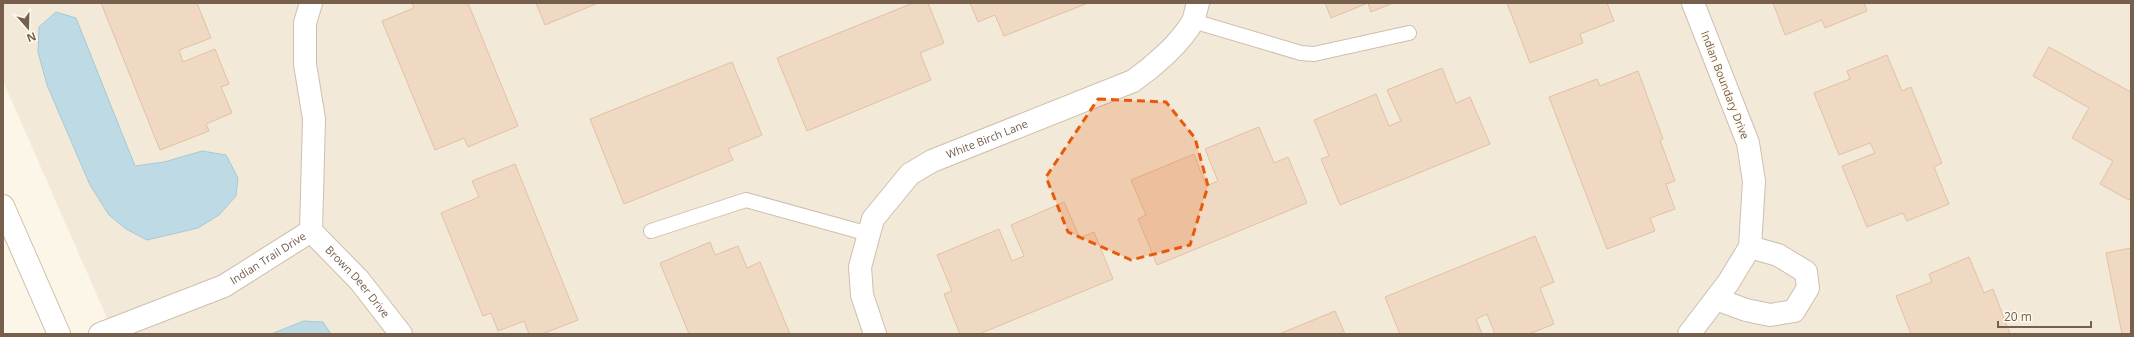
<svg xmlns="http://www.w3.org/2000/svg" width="2134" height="337" font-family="'Open Sans',sans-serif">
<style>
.residential{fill:#f3e9d8}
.water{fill:#bedbe5;stroke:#a4cad7}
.building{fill:#f0d9c2;stroke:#e2c1a3}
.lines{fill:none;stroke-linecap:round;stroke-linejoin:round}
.service-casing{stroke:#cebfaf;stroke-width:16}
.minor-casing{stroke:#cebfaf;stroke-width:24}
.secondary-casing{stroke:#d0c0ad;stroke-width:24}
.service{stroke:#fff;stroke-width:14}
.minor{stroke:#fff;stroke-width:22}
.secondary{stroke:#fff;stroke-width:22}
.marked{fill:#e8590c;fill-opacity:0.2;stroke:#e8590c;stroke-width:3;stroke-dasharray:8 5;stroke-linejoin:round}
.labels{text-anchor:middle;stroke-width:3;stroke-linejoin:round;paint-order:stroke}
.street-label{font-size:11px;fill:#76604d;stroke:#fefaf0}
</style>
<rect width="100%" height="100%" fill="#fcf6e9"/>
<path class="residential" d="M3,3h2128v331h-2017l-111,-253z"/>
<path class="water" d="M56,12l20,6 59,148 29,-4 38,-11 24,4 12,23 -2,18 -17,19 -21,13 -51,12 -21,-11 -17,-14 -19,-30 -43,-100 -9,-33 1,-25z
M304,321l19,1 8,12h-60z"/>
<path class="building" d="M101,3h96l14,35 -32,12 4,12 32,-13 14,35 -8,3 11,26 -26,11 3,7 -49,19z
M412,3h56l50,123 -50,21 -4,-9 -29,12 -53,-129 32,-13z
M536,3h62l-53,22z
M913,3h15l16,40 -24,10 11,27 -124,51 -30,-73z
M970,3h118l-84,33 -9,-21 -17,7z
M1325,3h68l-22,9 -3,-9 -37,15z
M1507,3h100l7,18 -34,13 3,9 -53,20z
M1773,3h91l3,8 -42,17 -3,-8 -37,15z
M2049,47l82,45v105l-2,3 -29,-16 13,-23 -41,-23 17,-30 -56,-32z
M1887,55l15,36 9,-4 31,76 -8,4 15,37 -42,17 -4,-8 -36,14 -25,-61 33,-13 -5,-10 -31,12 -25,-62 36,-14 -3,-8z
M732,62l30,73 -34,14 5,11 -109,44 -34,-85z
M1442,68l14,35 14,-6 20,47 -150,61 -19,-46 8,-3 -15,-36 62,-26 13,32 12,-5 -14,-31z
M1638,71l25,68 -3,1 15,41 -9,3 9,25 -25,9 5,13 -48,18 -58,-152 48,-18 3,7z
M1259,127l15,36 14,-6 19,46 -150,62 -19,-46 8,-4 -15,-35 63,-26 12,32 12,-5 -13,-32z
M515,164l63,156 -36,14h-13l-5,-13 -26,10 -7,-18 -8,3 -42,-103 38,-16 -7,-16z
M1064,202l16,36 14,-6 19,47 -134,55h-19l-16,-40 8,-3 -15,-36 62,-26 13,32 12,-5 -13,-31z
M1535,236l19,46 -14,6 14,36 -25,10h-34l-8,-20 -11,5 6,15h-82l-15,-37z
M710,242l5,13 23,-9 9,22 13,-6 30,72h-101l-29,-71z
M2131,248v86h-9l-16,-81z
M1969,257l15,36 9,-4 17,45h-99l-15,-38 36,-14 -3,-8z
M1335,311l10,23h-66z"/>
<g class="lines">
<defs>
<path id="service" d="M1193,21l108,32 13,1 95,-21
M651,231l95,-31 123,34"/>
<g id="minor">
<path d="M311,3l-6,20v41l9,55 -3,112"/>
<path id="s1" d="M311,231l48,49 42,54"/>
<path d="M1716,299l30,11 24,5 24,-4 14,-23 -2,-16 -28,-17 -28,-8"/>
<path id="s2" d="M100,334l124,-48 87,-55"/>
<path id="s3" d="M875,334l-13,-39 -2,-28 13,-48 37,-45 22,-13 201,-80c20,-14 48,-38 60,-60 2,-5 3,-12 5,-18"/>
<path d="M1689,334l39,-51 22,-36 4,-66 -6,-38 -55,-140"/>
</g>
<path id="secondary" d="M3,206l56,128"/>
</defs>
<use href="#service" class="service-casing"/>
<use href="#minor" class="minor-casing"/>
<use href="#secondary" class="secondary-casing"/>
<use href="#service" class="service"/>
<use href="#minor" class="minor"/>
<use href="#secondary" class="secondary"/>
</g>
<path class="marked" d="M1098,99l68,3 29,36 13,48 -18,59 -59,15 -63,-28 -22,-55z"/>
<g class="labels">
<g class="street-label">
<text transform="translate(1725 85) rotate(69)" y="4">Indian Boundary Drive</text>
<text dy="4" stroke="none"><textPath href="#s3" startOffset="262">White Birch Lane</textPath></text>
<text dy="4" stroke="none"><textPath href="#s2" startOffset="185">Indian Trail Drive</textPath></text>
<text dy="4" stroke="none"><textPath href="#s1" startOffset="69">Brown Deer Drive</textPath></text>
</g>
</g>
<rect width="2134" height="337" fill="none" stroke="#76604d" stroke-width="8"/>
<g transform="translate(28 28) rotate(160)" stroke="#fefaf0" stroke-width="3" paint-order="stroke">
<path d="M0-3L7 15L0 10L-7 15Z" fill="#76604d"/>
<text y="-6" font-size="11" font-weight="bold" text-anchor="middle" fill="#76604d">N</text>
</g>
<path d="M1998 321v6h93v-6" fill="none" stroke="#76604d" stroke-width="2"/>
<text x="2004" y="321" font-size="12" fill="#76604d" stroke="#fefaf0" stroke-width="3" paint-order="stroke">20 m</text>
</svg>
